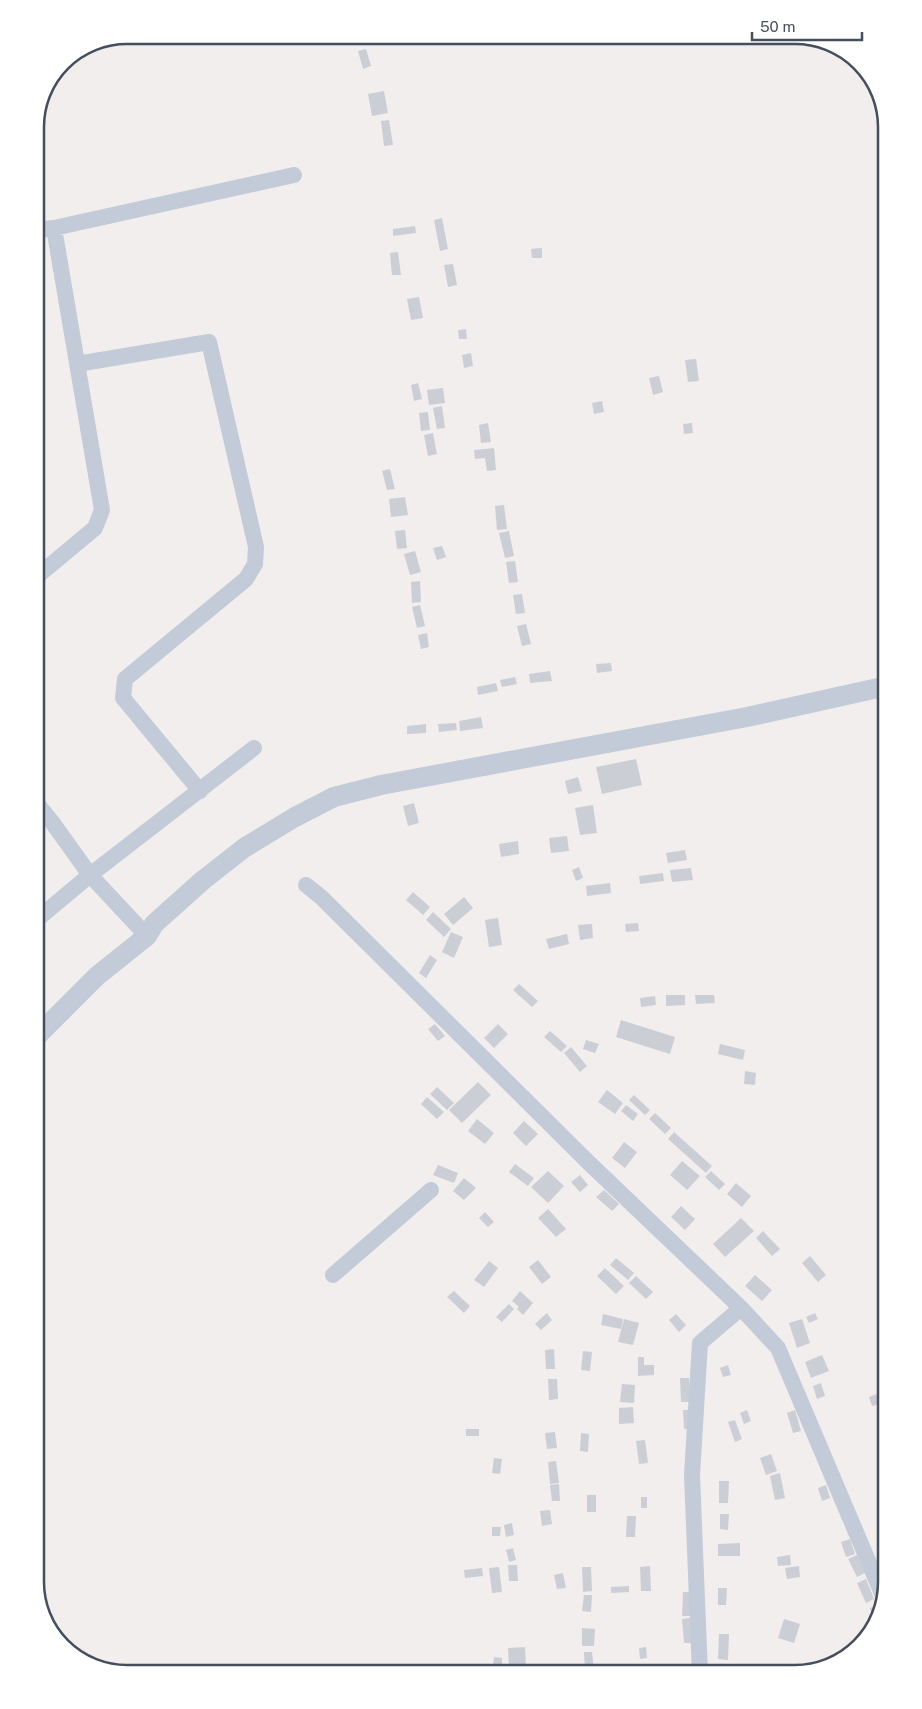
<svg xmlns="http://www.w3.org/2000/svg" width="922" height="1709" font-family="'Public Sans',sans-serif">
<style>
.building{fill:#ccced6}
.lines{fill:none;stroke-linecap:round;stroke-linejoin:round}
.minor{stroke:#c2cbd7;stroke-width:16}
.tertiary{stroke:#c2cbd7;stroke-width:20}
.rim{fill:none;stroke:#444e5d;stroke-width:2.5}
</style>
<rect width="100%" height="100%" fill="#f1eeed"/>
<path class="building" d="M349,35h10l2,6 -9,4z
M366,49l5,17 -8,3 -5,-18z
M384,91l4,22 -16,3 -4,-22z
M389,120l4,25 -9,1 -3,-25z
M442,218l6,31 -8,2 -6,-31z
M415,226l1,7 -23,3v-7z
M542,248v10h-10l-1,-9z
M398,252l3,23h-9l-2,-22z
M453,264l4,21 -9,2 -4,-22z
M419,297l4,21 -12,2 -4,-21z
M466,329l1,10h-8l-1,-9z
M471,353l2,13 -9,2 -2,-13z
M696,359l3,22 -11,1 -3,-22z
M659,376l4,16 -10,3 -4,-17z
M418,383l4,16 -8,2 -3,-16z
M443,388l2,15 -16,2 -2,-15z
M602,401l2,11 -10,2 -2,-11z
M442,406l3,22 -8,1 -4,-21z
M428,412l2,18 -9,1 -2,-18z
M488,423l3,19 -10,1 -2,-18z
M692,423l1,10 -9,1 -1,-10z
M433,433l4,21 -9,2 -4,-21z
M494,448l2,22 -9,1 -2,-13 -10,1 -1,-9z
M390,469l5,20 -8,1 -5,-19z
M405,497l3,18 -17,2 -2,-18z
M504,505l3,24 -10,1 -2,-24z
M405,530l2,18 -10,1 -2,-18z
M509,531l5,25 -9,2 -6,-25z
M442,546l4,11 -9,3 -4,-12z
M415,551l6,21 -11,3 -6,-21z
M515,561l3,21 -9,1 -3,-21z
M420,581l1,21 -9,1 -1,-21z
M522,594l3,19 -9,1 -3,-19z
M420,605l5,21 -8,2 -5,-21z
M526,624l5,20 -9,2 -5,-20z
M427,633l2,14 -8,2 -3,-14z
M611,663l1,8 -15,2 -1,-9z
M550,671l2,10 -22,2 -1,-9z
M515,677l2,7 -15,3 -2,-7z
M496,683l2,8 -20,4 -1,-8z
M481,717l2,11 -23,3 -1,-10z
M456,723l1,7 -18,2 -1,-8z
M426,724v9l-19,1v-8z
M636,759l6,26 -40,9 -6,-27z
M578,777l4,14 -14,3 -3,-13z
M414,803l5,20 -11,3 -5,-20z
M593,805l4,28 -17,2 -5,-27z
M567,836l2,15 -18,2 -2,-15z
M518,841l1,13 -18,3 -2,-13z
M685,850l2,10 -19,3 -2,-10z
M579,867l4,11 -7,3 -4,-11z
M691,868l2,12 -21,2 -2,-12z
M663,873l1,8 -24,3 -1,-8z
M610,883l1,10 -24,3 -1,-10z
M413,892l17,15 -7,8 -17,-15z
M464,897l9,11 -20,17 -9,-11z
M433,912l18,17 -7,8 -18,-17z
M498,918l4,27 -13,2 -4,-27z
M638,923l1,8 -13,1 -1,-8z
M592,924l1,14 -13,2 -2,-15z
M451,932l12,5 -9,21 -12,-6z
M567,934l2,10 -20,5 -3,-10z
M430,955l7,5 -11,18 -7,-5z
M519,984l19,17 -6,6 -19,-17z
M666,995h19v10l-19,1z
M695,995h19l1,8 -19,1z
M655,996l1,9 -15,2 -1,-9z
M621,1020l54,17 -5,17 -54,-17z
M435,1024l10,12 -7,5 -10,-12z
M498,1024l10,10 -14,14 -10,-10z
M550,1031l17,15 -6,6 -17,-15z
M586,1040l13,4 -4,9 -12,-4z
M720,1044l25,6 -2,10 -25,-6z
M571,1047l16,19 -7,6 -16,-19z
M745,1071l11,2 -1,12 -11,-1z
M478,1082l13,13 -29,28 -13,-13z
M437,1087l17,16 -7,7 -17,-16z
M607,1090l16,13 -8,11 -17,-12z
M634,1095l16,15 -5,5 -16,-15z
M427,1097l17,15 -7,7 -16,-15z
M626,1105l12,9 -5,7 -12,-10z
M655,1113l16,15 -6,6 -16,-15z
M477,1119l17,14 -9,11 -17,-13z
M524,1121l14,13 -12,12 -13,-13z
M674,1132l38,34 -6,7 -38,-34z
M624,1142l13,10 -12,16 -13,-10z
M682,1161l18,15 -13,14 -17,-15z
M515,1164l19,14 -6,8 -19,-14z
M438,1165l20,8 -4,10 -21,-8z
M548,1171l16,15 -16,17 -17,-16z
M711,1171l14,13 -6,6 -14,-13z
M580,1175l8,10 -8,7 -9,-10z
M464,1178l12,10 -12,12 -11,-9z
M736,1183l15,13 -9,11 -15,-13z
M604,1190l15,14 -7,7 -16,-14z
M681,1206l14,13 -10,11 -14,-13z
M548,1209l18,20 -10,8 -18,-19z
M485,1212l9,10 -6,5 -9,-9z
M741,1218l13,13 -29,26 -12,-13z
M763,1231l17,18 -8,7 -16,-18z
M810,1256l16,19 -8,7 -16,-19z
M616,1258l18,15 -6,7 -18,-15z
M538,1260l13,17 -9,7 -13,-17z
M489,1261l9,7 -14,19 -10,-7z
M605,1268l19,18 -8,8 -19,-18z
M755,1275l17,15 -10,11 -17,-15z
M636,1276l17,16 -7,7 -17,-16z
M454,1291l16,15 -6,7 -17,-16z
M520,1291l13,12 -10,12 -6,-6 2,-2 -7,-6z
M509,1304l5,5 -12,13 -6,-5z
M547,1313l5,7 -11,10 -6,-6z
M815,1313l3,6 -9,4 -3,-6z
M603,1314l20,5 -2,10 -20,-4z
M676,1314l10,11 -7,7 -10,-12z
M624,1319l15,4 -6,22 -15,-3z
M802,1319l8,24 -13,5 -8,-25z
M554,1349l1,20h-9l-1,-19z
M583,1351l9,1 -2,19 -9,-1z
M822,1355l7,16 -18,7 -6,-16z
M638,1357h6v8h10v10l-16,1z
M728,1365l3,10 -8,2 -3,-9z
M680,1378h9l2,24h-10z
M548,1379h9l1,20 -9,1z
M821,1383l4,13 -8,3 -4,-13z
M622,1384l13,1 -1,18 -14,-1z
M877,1394l3,10 -8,2 -3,-9z
M633,1407l1,16 -15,1v-16z
M683,1410h9v19h-8z
M747,1410l4,11 -7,3 -4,-11z
M795,1410l6,21 -8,2 -6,-20z
M735,1420l7,19 -7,3 -7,-20z
M466,1429h13v7h-13z
M555,1432l2,16 -10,1 -2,-16z
M581,1433l8,1 -1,18 -8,-1z
M645,1440l3,23 -9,1 -3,-23z
M771,1454l6,17 -11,4 -6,-17z
M494,1458l8,1 -2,15 -8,-1z
M556,1461l3,22 -9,1 -2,-22z
M780,1473l5,25 -10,2 -5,-24z
M719,1481h10l-1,22h-9z
M559,1484l1,17h-8l-2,-16z
M826,1485l4,13 -8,3 -4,-13z
M587,1495h9v17h-9z
M641,1497h6v11h-6z
M550,1510l2,14 -10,2 -2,-15z
M720,1514h9l-1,16 -8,-1z
M627,1516h9l-1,21h-9z
M512,1523l2,12 -8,2 -2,-12z
M492,1527h9l-1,9h-8z
M850,1539l5,15 -9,3 -5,-15z
M740,1543v13h-22v-12z
M513,1548l3,12 -7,2 -3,-12z
M790,1555l1,10 -13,1 -1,-9z
M857,1555l8,18 -8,4 -9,-18z
M508,1565h9l1,16h-9z
M650,1566l1,25h-10l-1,-24z
M799,1566l1,11 -13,2 -2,-11z
M499,1567l3,25 -10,1 -3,-25z
M582,1567h9l1,24 -9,1z
M482,1568l1,8 -18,2 -1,-8z
M563,1573l3,15 -9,1 -3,-14z
M866,1579l8,20 -8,4 -9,-20z
M629,1586v6l-18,1v-6z
M718,1588h9l-1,17h-8z
M683,1592h9l-1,24h-9z
M584,1595h8l-1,17 -9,-1z
M878,1605l1,3 -4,15 -5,-15z
M690,1618l2,25h-8l-2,-24z
M784,1619l16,5 -6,19 -16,-5z
M582,1628l13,1 -1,17h-12z
M719,1634h10l-1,26 -10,-1z
M525,1647l1,20 -17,1 -1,-20z
M646,1647l1,11 -7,1 -1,-11z
M584,1652h8l2,18 -9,1z
M494,1657l8,1v8h-9z
M721,1664h8l1,10h-9z"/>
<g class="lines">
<path class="minor" d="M35,230l19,-2 240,-53
M77,364l132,-22 47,205 -1,17 -9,15 -121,100 -2,19 77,93
M35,578l60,-50 7,-18 -48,-282
M35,801l17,21 38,53 57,61
M306,885l15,12 267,265 153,146 37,40 105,248
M35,921l55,-46 164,-127
M333,1275l98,-85
M700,1674l-8,-199 8,-132 41,-35"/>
<path class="tertiary" d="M35,1038l62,-62 50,-40 7,-12 48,-43 42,-33 51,-31 39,-20 47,-12 366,-68 140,-31"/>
</g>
<path d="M0 0H922V1709H0ZM127 44H795A83 83 0 0 1 878 127V1582A83 83 0 0 1 795 1665H127A83 83 0 0 1 44 1582V127A83 83 0 0 1 127 44Z" fill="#fff" fill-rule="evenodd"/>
<path class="rim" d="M127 44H795A83 83 0 0 1 878 127V1582A83 83 0 0 1 795 1665H127A83 83 0 0 1 44 1582V127A83 83 0 0 1 127 44Z"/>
<path d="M752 32v8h110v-8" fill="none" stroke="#444e5d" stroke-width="2.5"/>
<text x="760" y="32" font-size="15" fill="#444e5d" stroke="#ffffff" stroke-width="4" paint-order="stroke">50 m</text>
</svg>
